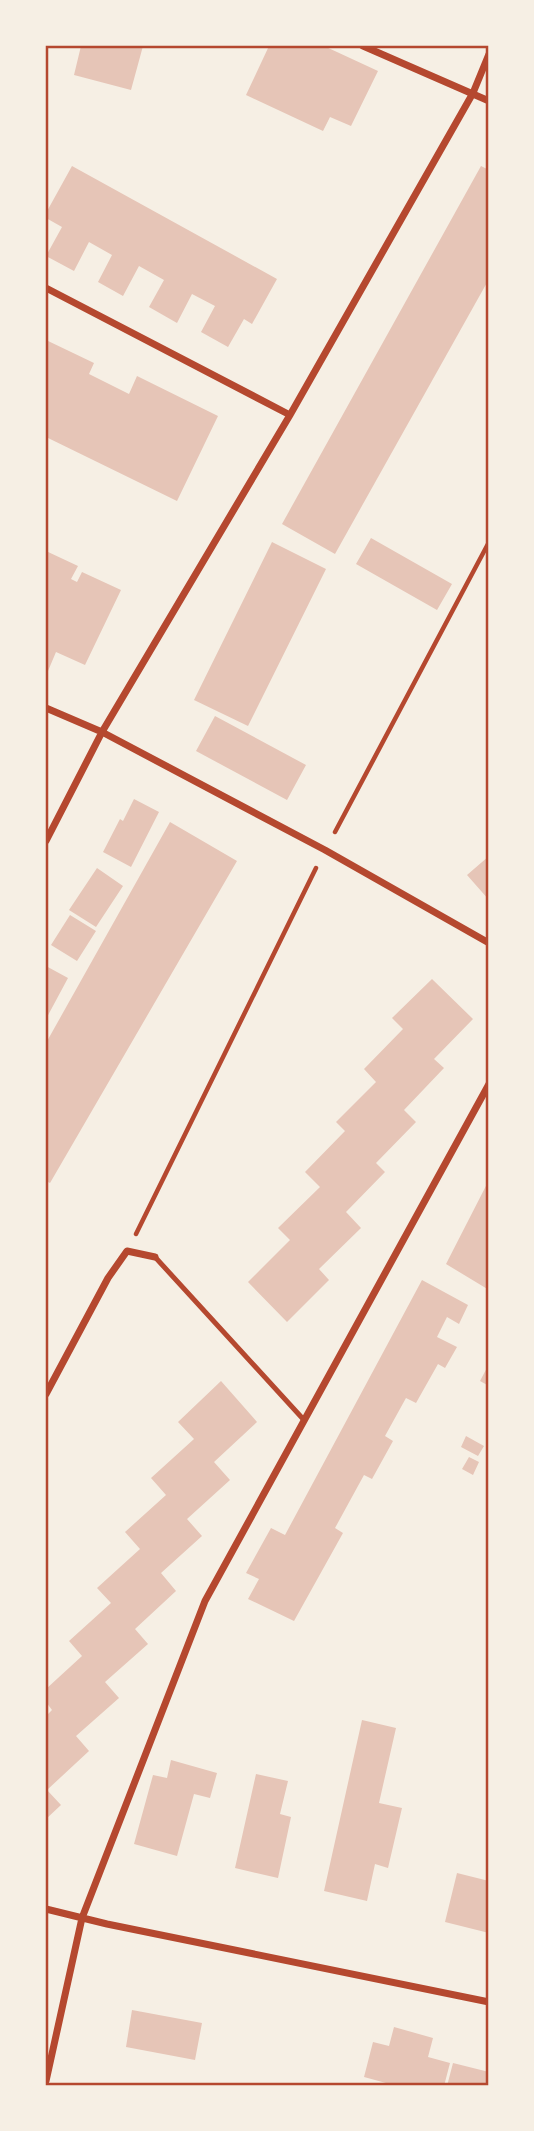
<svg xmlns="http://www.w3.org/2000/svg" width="534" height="2131" font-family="Manrope,sans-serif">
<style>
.building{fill:#e6c5b7}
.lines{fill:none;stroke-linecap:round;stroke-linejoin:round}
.path{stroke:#b5482f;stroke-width:4.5}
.service{stroke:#b5482f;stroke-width:5}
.minor{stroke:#b5482f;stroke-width:7}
.neatline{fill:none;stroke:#b5482f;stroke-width:2.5}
</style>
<rect width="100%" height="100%" fill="#f6efe4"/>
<path class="building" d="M81,46h62l-12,44 -57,-15z
M269,46h55l54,25 -27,55 -21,-9 -7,14 -77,-36z
M72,166l205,113 -25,45 -8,-5 -16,28 -27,-15 14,-26 -23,-12 -15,29 -28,-16 15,-27 -25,-14 -16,30 -25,-14 14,-27 -23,-13 -15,29 -28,-15 16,-29 -16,-9v-5z
M481,166l8,4v109l-154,275 -53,-30z
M46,340l48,23 -5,11 40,20 8,-18 81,40 -41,85 -131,-64z
M371,538l81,46 -15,26 -81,-46z
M272,542l54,27 -78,157 -54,-26z
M46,551l32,15 -7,13 6,3 5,-10 39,18 -36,75 -29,-13 -8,19 -2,-1z
M215,716l91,49 -19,35 -91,-49z
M134,799l25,13 -28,55 -28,-15 17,-33 3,2z
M170,822l67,39 -187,322 -4,-2v-138z
M489,856v44l-22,-25z
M97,868l26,18 -27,41 -27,-17z
M70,915l26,16 -19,30 -26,-16z
M46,966l22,12 -22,41z
M432,979l41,40 -39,40 10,9 -40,42 12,12 -40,41 9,9 -39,40 15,16 -42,41 10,11 -42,42 -39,-40 42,-42 -12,-12 42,-41 -15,-15 40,-41 -9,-9 40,-40 -12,-13 39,-40 -11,-11z
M489,1180v110l-43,-26z
M422,1280l46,25 -9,19 -12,-7 -10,20 20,10 -12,21 -7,-4 -22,39 -10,-5 -21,38 8,5 -21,38 -8,-4 -29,53 8,5 -49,88 -46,-22 11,-20 -13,-6 25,-45 14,7z
M489,1364v22l-9,-5z
M221,1381l36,41 -43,40 16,18 -43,39 15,17 -41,37 15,18 -41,38 13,15 -43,38 14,16 -43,38 13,15 -42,39 14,15 -15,14v-103l6,-6 -6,-8v-13l36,-33 -13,-15 42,-38 -14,-15 43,-39 -15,-17 41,-37 -15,-17 43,-39 -16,-17z
M466,1436l18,10 -6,10 -17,-9z
M469,1457l10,5 -6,13 -11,-6z
M362,1720l34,8 -17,75 23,5 -14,60 -13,-4 -8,37 -43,-10z
M171,1760l46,13 -7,25 -16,-4 -17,62 -43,-12 19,-69 14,3z
M256,1774l32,7 -8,33 11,3 -13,61 -43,-10z
M457,1873l32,8v52l-44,-11z
M132,2010l70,13 -7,37 -69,-13z
M394,2027l39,11 -5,19 22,6 -6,23h-47l-33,-9 9,-35 16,4z
M453,2063l36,9v14h-42z"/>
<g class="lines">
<path class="path" d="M335,832l154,-290
M136,1234l180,-366"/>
<path class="service" d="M155,1257l149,163"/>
<path class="minor" d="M363,46l126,55
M46,288l244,127
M46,708l56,24 223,118 164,93
M46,841l56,-109 188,-317 183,-322 16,-39
M46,1394l62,-116 19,-27 28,6
M46,1909l61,15 382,78
M46,2081l36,-163 123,-317 284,-517"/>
</g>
<rect width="534" height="2131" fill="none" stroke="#f6efe4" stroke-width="94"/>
<rect x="47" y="47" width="440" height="2037" class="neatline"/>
</svg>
